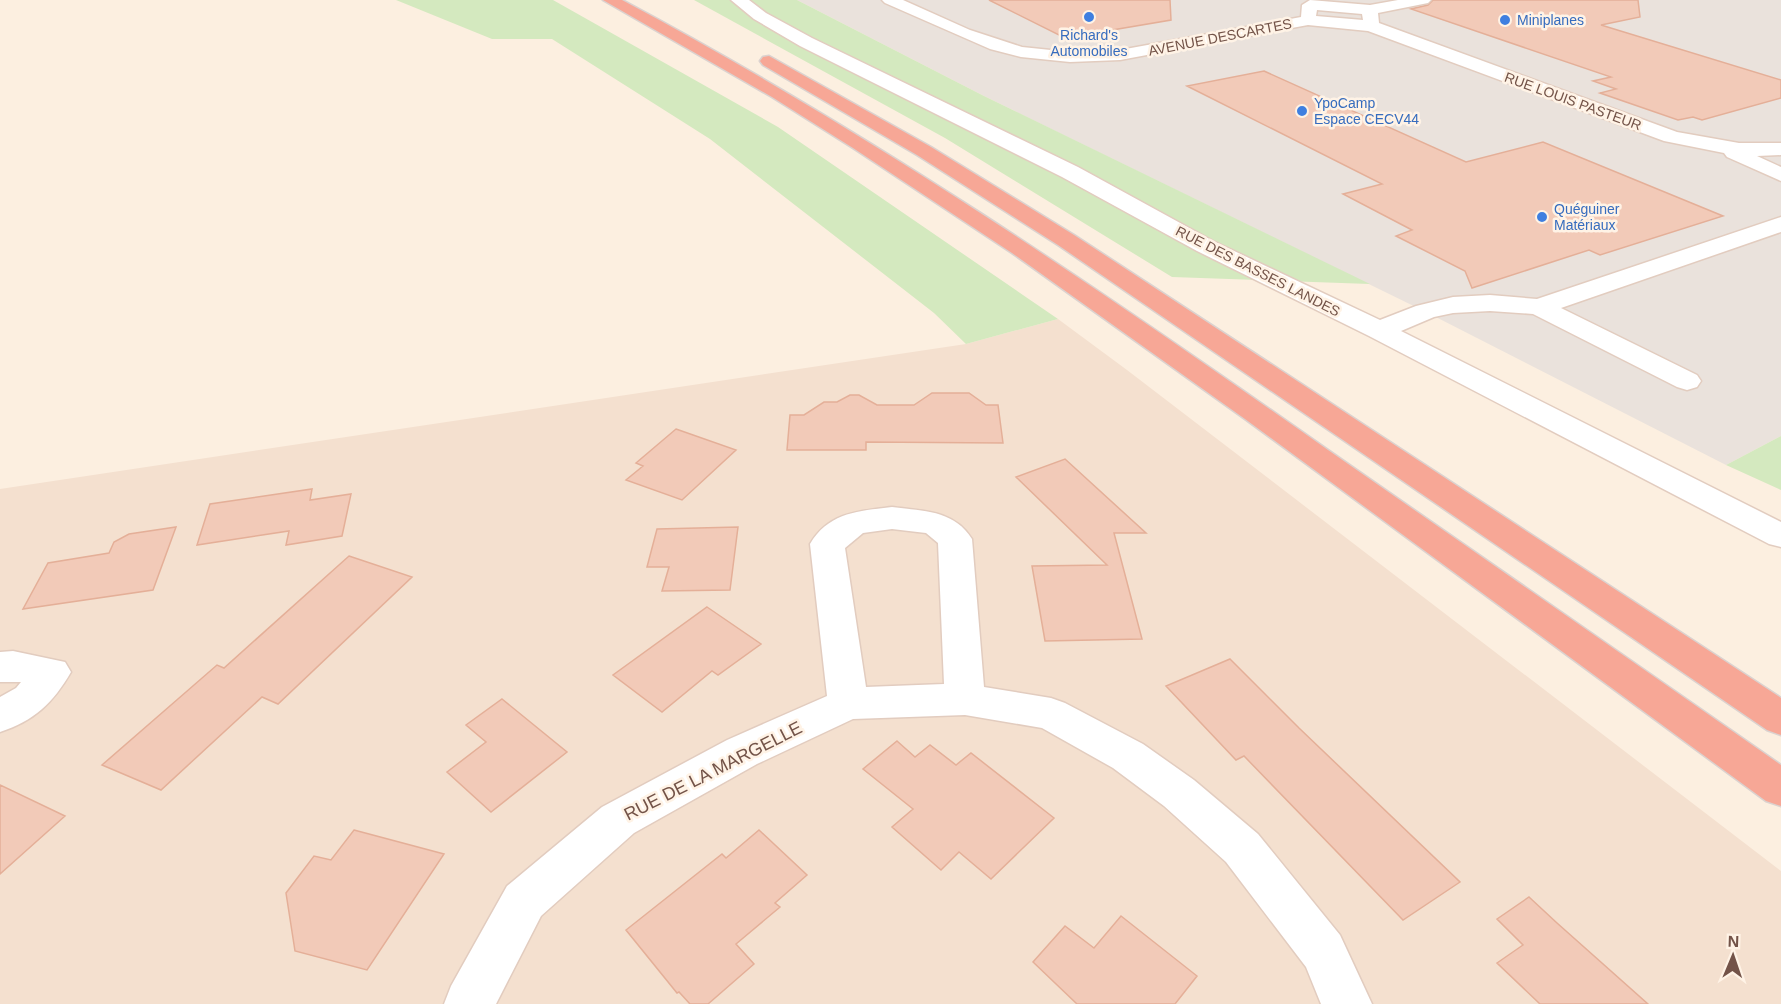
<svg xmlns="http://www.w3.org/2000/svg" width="1781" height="1004" font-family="Helvetica,sans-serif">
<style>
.residential{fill:#f4e0cf}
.industrial{fill:#eae2dc}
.green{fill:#d4e9bf}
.building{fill:#f2cab8;stroke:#e4af98;stroke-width:1.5}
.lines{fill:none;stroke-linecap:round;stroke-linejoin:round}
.minor-casing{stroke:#e2ccbf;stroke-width:3}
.highway-casing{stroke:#dbd2cf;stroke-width:3}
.minor{fill:#fff;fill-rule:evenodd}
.highway{fill:#f7a796;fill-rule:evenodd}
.shop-dot{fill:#3f7fe0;stroke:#fff3e6;stroke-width:2}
.labels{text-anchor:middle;stroke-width:5;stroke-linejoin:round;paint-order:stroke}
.far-shop-label{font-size:14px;fill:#366cbe;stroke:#fff3e6;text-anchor:start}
.far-street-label{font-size:14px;fill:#735348;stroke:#fff3e6}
.near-street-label{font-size:18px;fill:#735348;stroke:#fff3e6}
</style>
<rect width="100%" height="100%" fill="#fcefe0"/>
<path class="residential" d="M1058,319l69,51 654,501v133h-1781v-515l966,-145z"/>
<path class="industrial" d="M797,0h984v436l-55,29 -300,-153 -442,-216z"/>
<path class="green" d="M396,0h157l225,127 280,192 -92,25 -32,-31 -224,-174 -158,-100h-60z
M694,0h103l187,96 386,188 -198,-7 -227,-139z
M1781,436v54l-55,-25z"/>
<path class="building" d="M989,0h181l1,20 -106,18z
M1433,0h205l2,17 -39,8 180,55v18l-79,22 -9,-3 -15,3 -78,-27 16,-4 -23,-8 18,-4 -200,-68 17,-4z
M1264,71l202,91 77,-20 180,74 -123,39 -11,-5 -117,38 -7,-17 -69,-35 16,-6 -69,-36 39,-10 -195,-98z
M932,393h37l17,12h12l5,38 -137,-1v8h-79l3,-35h14l20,-13h13l13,-7h9l18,10h37z
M676,429l60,21 -54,50 -56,-20 17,-14 -7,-3z
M1065,459l81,74h-32l28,106 -97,2 -13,-75 75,-1 -91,-88z
M312,489l-2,11 41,-6 -9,42 -56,9 3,-14 -92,14 13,-41z
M176,527l-23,63 -130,19 25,-46 61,-10 5,-11 15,-8z
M738,527l-8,63 -68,1 7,-24h-22l10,-38z
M349,556l63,21 -134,127 -16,-7 -101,93 -59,-25 115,-100 7,3z
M707,607l54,37 -43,31 -6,-4 -50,41 -49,-37z
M1230,659l69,69 161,154 -57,38 -159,-164 -8,4 -70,-74z
M502,699l65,53 -76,60 -44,-40 39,-30 -20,-17z
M897,741l18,16 15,-12 26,20 15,-12 83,65 -63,61 -32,-27 -18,18 -49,-43 21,-18 -50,-40z
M0,785l65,31 -65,58z
M354,830l90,24 -77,116 -72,-19 -9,-58 28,-37 17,4z
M759,830l48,45 -32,28 5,4 -44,37 18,20 -46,40h-18l-11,-12 -2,1 -51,-63 96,-76 4,4z
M1529,897l28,26 91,81h-108l-43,-41 26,-18 -26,-26z
M1121,916l76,60 -22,28h-98l-44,-42 32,-36 29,22z"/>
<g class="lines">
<defs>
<path id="minor" d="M731,0h18l17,13 46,25 266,129 135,74 167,79 36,-14 37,-9 37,-2 47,4 244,-82v15l-220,76 136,67 4,6 -4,6 -10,3 -10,-3 -144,-73 -43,-3 -37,2 -19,4 -33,14 380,191v25l-12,-3 -400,-208 -172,-85 -135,-74 -262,-131 -46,-27z
M882,0h21l67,30 52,17 48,5 50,-2 181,-33 1,-12 8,-5 60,5 28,-5h33l-3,3 -50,10 1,10 298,109 62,11h42v12l-24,1 24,11v14l-54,-24 -3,-4 -60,-12 -296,-110 -60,-6 -188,35 -50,2 -49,-5 -31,-8 -105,-46zM1317,10l45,4 1,6 -47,-4z
M892,507c31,4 62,3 80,32l12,148 67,11 14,5 78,41 51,36 64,54 82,101 32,69h-51l-15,-37 -80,-105 -62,-56 -51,-38 -71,-40 -77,-13 -112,4 -96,45 -123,69 -93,83 -45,88h-52l7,-18 56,-100 95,-79 125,-67 100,-44 -17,-152c19,-32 49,-33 82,-37zM892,529l34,4 12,10 6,141 -78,3 -21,-139 18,-15z
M13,651l52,11 6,10c-18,31 -37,49 -71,60v-35l16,-9 5,-6h-21v-30z"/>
<path id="highway" d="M603,0h19c248,132 477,289 706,450 151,105 302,210 453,315v41l-15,-5 -521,-382 -233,-166 -159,-105 -81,-51z
M769,56l162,91 143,88 707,463v37l-14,-5 -709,-485 -141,-90 -154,-90 -3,-4 3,-4z"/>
</defs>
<use href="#minor" class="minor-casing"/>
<use href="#highway" class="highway-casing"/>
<use href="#minor" class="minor"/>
<use href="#highway" class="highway"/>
</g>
<g class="shop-dot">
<circle cx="1089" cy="17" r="6"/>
<circle cx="1505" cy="20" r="6"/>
<circle cx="1302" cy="111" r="6"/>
<circle cx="1542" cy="217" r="6"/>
</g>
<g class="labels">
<g class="far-shop-label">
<text x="1517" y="25">Miniplanes</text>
<text x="1089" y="40" text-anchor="middle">Richard's<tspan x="1089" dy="16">Automobiles</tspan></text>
<text x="1314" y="108">YpoCamp<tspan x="1314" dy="16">Espace CECV44</tspan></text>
<text x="1554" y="214">Quéguiner<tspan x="1554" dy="16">Matériaux</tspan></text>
</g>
<g class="far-street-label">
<text transform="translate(1220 37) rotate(-11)" y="5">AVENUE DESCARTES</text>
<text transform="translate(1573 101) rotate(20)" y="5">RUE LOUIS PASTEUR</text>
<text transform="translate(1258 271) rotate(27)" y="5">RUE DES BASSES LANDES</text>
</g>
<g class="near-street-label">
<text transform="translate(713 771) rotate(-27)" y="6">RUE DE LA MARGELLE</text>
</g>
</g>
<g transform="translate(1733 956) rotate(2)" stroke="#fff3e6" stroke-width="4.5" paint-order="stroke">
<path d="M0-4.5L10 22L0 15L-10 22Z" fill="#735348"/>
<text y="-9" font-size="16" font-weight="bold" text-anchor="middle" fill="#735348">N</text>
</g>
</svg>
